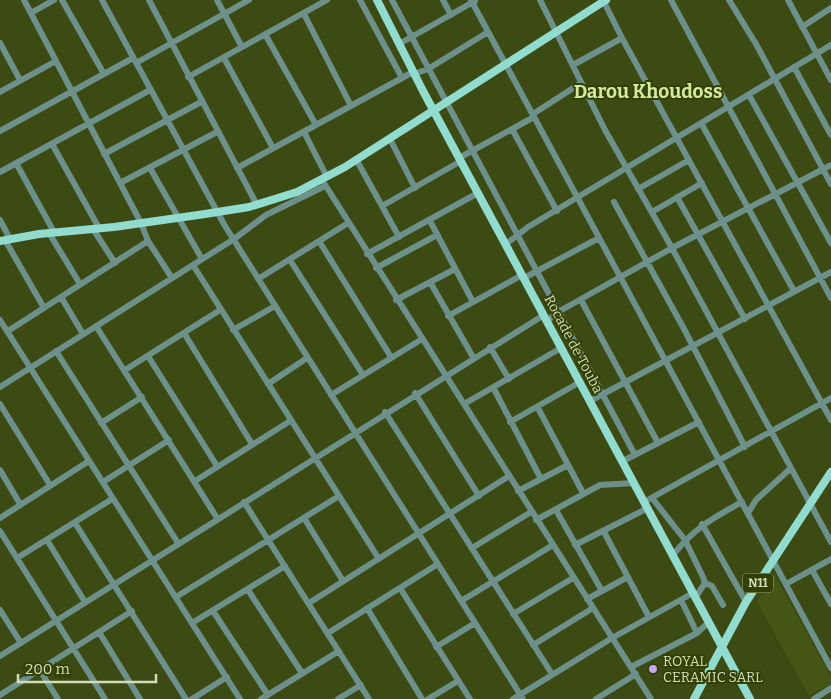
<svg xmlns="http://www.w3.org/2000/svg" width="831" height="699" font-family="Bitter,serif">
<style>
.built{fill:#445515}
.lines{fill:none;stroke-linecap:round;stroke-linejoin:round}
.minor{stroke:#6e908a;stroke-width:6}
.major{stroke:#92dbcf;stroke-width:8}
.poi-dot{fill:#c5a6f1;stroke:#324005;stroke-width:2}
.labels{text-anchor:middle;stroke-width:4;stroke-linejoin:round;paint-order:stroke}
.shield{fill:#324005;stroke:#a1ae82;stroke-width:1}
.shield-label{font-size:12px;font-weight:bold;fill:#d0ddb8}
.street-label{font-size:14px;fill:#d0ddb8;stroke:#324005}
.poi-label{font-size:14px;fill:#d0ddb8;stroke:#324005;text-anchor:start}
.district-label{font-size:19px;font-weight:bold;fill:#d2ea9e;stroke:#324005}
</style>
<rect width="100%" height="100%" fill="#3c4b13"/>
<path class="built" d="M774,574l57,103v6l-22,13 -52,-94z"/>
<g class="lines">
<path class="minor" d="M24,0l117,223 7,18 24,37
M62,0l42,74
M102,0l123,226 298,473
M149,0l108,205
M217,0l25,47
M360,0l42,78
M392,0l243,455
M443,0l8,15
M471,0l360,668
M540,0l65,130 67,118 159,294
M603,0l19,38 209,382
M671,0l160,298
M729,0l27,44 75,140
M788,0l43,80
M31,13l23,-13
M304,14l47,92
M802,27l29,-19
M265,34l51,91
M0,43l20,37
M399,44l76,-43
M224,58l49,90
M136,63l113,-63
M573,65l49,-27
M794,67l37,68
M414,74l14,-5 60,-37
M188,77l139,-77
M0,92l56,-31
M749,95l82,148
M533,114l48,-31
M701,123l93,168
M512,129l45,82
M0,131l133,-73
M304,132l23,45
M390,139l25,49
M52,144l47,84
M104,154l97,-52
M459,158l75,-41
M356,159l43,78
M16,163l38,69
M150,168l52,91
M237,168l176,-96
M0,172l150,-82
M322,180l329,519
M120,183l97,-51
M638,189l51,-29
M677,197l68,122
M614,202l69,125 62,120
M382,206l79,-45
M652,212l50,-29
M0,220l10,19
M430,221l43,81
M93,229l22,34
M49,233l31,51
M5,240l39,68
M319,241l72,116
M506,244l22,-17 303,-182
M367,254l111,-61
M290,260l73,115
M193,265l186,294
M376,268l61,-33
M524,278l75,-40
M258,279l90,-56
M430,282l43,75
M61,297l22,37
M396,300l59,-31
M581,300l77,143
M448,316l74,-41
M0,320l240,379
M547,321l11,-9 114,-64 159,-83
M96,326l121,192
M233,330l42,-24
M8,331l140,-90
M184,333l68,111
M490,347l19,32
M56,351l122,192
M148,356l69,110
M125,370l95,-60
M268,384l39,-26
M0,387l234,-148 32,-24 59,-29
M494,389l47,90
M415,393l64,103
M331,395l91,-56
M590,401l241,-129
M0,404l50,81
M464,404l97,-56
M538,408l45,85
M385,412l167,262
M510,422l70,-40
M101,423l41,-26
M623,461l76,-39
M0,470l20,34
M195,481l95,-60
M103,482l66,-42
M518,491l50,-26
M652,498l33,42 18,37 2,6 -10,15
M244,502l125,197
M644,502l187,-104
M556,510l46,81
M748,513l8,-13 35,-32
M0,518l89,-57
M304,518l39,63
M536,520l64,-35 34,-2
M75,523l111,176
M702,524l44,78
M0,531l105,168
M604,532l45,85
M47,540l38,62
M575,545l73,-37
M472,548l59,-36
M673,555c21,-27 40,-37 69,-53
M17,558l95,-59
M812,570l19,34
M705,583l7,3 11,19
M786,584l45,-25
M400,588l70,111
M248,590l54,83
M176,597l163,-101
M587,599l41,-22
M681,600l16,33
M461,601l92,-56
M309,603l200,-127
M367,608l55,91
M0,610l21,33
M213,611l55,84
M513,614l60,-36
M192,623l93,-57
M99,632l41,67
M328,633l110,-69
M533,645l60,-37
M436,647l39,-24
M0,656l544,-341
M631,667l66,-34 12,-11
M39,669l19,30
M0,695l132,-84
M192,699l35,-22
M261,699l78,-48
M338,699l23,-14
M428,699l30,-18
M513,699l99,-61 81,-45
M596,699l40,-25
M814,699l17,-11"/>
<path class="major" d="M377,0l46,91 327,608
M0,241l39,-7 75,-7 91,-13 44,-7 48,-15 48,-25 261,-167
M694,699l52,-97 85,-130"/>
</g>
<circle class="poi-dot" cx="653" cy="669" r="5"/>
<g class="labels">
<rect class="shield" x="743" y="573.5" width="30" height="19" rx="4"/>
<g class="shield-label">
<text x="758" y="587">N11</text>
</g>
<g class="street-label">
<text transform="translate(574 344) rotate(62)" y="5">Rocade de Touba</text>
</g>
<g class="poi-label">
<text x="663" y="666">ROYAL<tspan x="663" dy="16">CERAMIC SARL</tspan></text>
</g>
<g class="district-label">
<text x="648" y="98">Darou Khoudoss</text>
</g>
</g>
<path d="M18 674v8h138v-8" fill="none" stroke="#d0ddb8" stroke-width="2.5"/>
<text x="25" y="674" font-size="15" fill="#d0ddb8" stroke="#324005" stroke-width="4" paint-order="stroke">200 m</text>
</svg>
